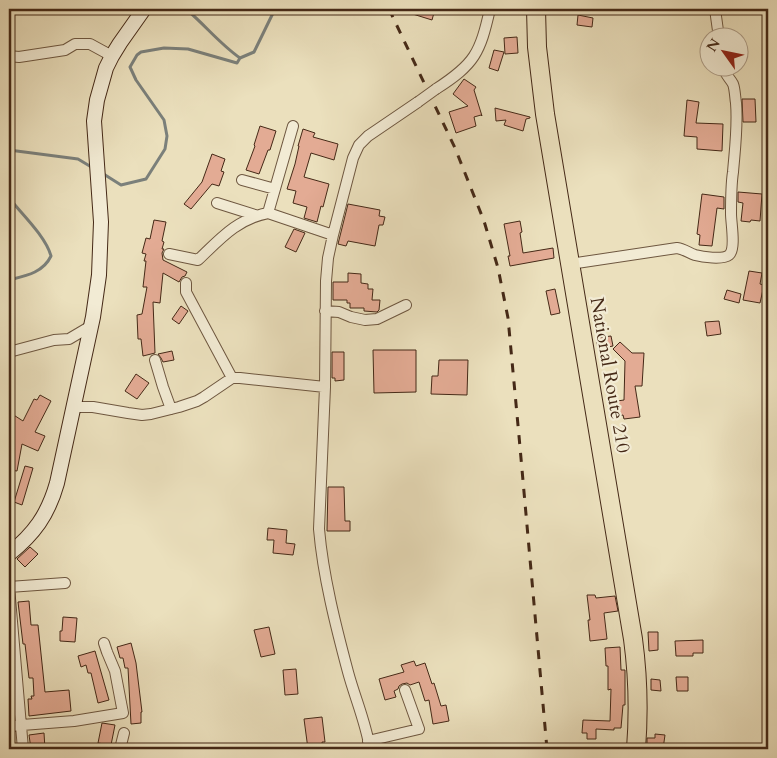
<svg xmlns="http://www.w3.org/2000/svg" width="777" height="758" font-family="Cardo,serif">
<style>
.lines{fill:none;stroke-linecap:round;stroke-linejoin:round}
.stream{stroke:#7b807b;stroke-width:3}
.building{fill:#e3ab94;stroke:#452917}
.street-casing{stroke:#6e5740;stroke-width:12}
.secondary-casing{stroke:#452917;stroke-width:16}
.highway-casing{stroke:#452917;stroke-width:20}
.street{stroke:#f2ebd4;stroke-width:10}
.secondary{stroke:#f2ebd4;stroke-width:14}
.highway{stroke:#ebe0bd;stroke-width:18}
.rail{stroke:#452917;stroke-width:3;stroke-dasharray:9 9;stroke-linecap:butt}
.street-bridge-casing{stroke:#6e5740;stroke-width:12;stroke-linecap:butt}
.street-bridge{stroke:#f2ebd4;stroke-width:10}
.labels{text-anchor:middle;stroke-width:4.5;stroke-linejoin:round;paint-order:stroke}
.street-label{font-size:19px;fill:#452917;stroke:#f2ebd4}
</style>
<rect width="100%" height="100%" fill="#ebe0bd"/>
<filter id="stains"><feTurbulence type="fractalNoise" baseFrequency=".004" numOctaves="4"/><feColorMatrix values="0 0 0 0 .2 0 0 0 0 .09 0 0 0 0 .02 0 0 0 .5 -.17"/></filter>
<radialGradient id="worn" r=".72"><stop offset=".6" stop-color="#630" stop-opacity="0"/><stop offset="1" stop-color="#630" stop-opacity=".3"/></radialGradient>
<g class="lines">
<path class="stream" d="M52,9l7,4 29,-1 7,-3
M186,9c19,16 34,35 54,49
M9,150l69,9 15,9
M102,173l19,12 25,-6 19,-30 2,-13 -3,-16 -28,-40 -6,-13 7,-12 4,-3 23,-4 24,1 49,14 3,-5 14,-6 21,-43
M9,198c13,16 37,39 42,58 -8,17 -26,20 -42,24"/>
</g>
<path class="building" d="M403,9h32l-3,11 -29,-9z
M578,15l15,3 -1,9 -15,-2z
M517,37l1,16 -13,1 -1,-16z
M494,50l10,2 -6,19 -9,-3z
M464,79l12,8 -2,3 8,26 -1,-1 -7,2 2,9 -20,7 -7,-21 19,-6 -15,-12z
M742,99h13l1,23h-13z
M687,100l12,2 -3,21 27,1 -1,27 -25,-2v-12l-13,-1z
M495,108l35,9v1l-4,1 -3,12 -19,-6 2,-5 -10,1z
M260,126l16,5 -6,19h-2l-9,24 -13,-4 9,-24 -1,-1z
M303,129l12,4 -2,4 25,7 -4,16 -23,-7 -7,24 25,7 -6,23 -2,-1 -4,16 -13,-4 3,-11 -14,-4 3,-12 -9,-2 8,-25 4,-18h-1z
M212,154l13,5 -4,12 3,1 -5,14 -7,-2 -21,25 -7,-5 18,-22z
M738,192l24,2 -2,27 -9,-1 -1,2 -9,-1 2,-18 -5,-1z
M702,194l22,3v12l-7,-1 -5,38 -13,-1 1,-10 -3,-1z
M348,204l32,6 -1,6 6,1 -2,8h-4l-4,21 -27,-5 -2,5 -8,-2z
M154,220l12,2 -4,19 2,1 -2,7h2l-2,4 1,7 24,12 -2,4 -3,1 -3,5 -16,-9 -3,30 -7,-1 2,51 -12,3 -2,-17h-3l-1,-24 5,-1 5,-27h-4l3,-26h-2l2,-7 -4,-1 4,-15 4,1z
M520,221l2,11 -2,1 3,20 30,-5 1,10 -44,8 -2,-10h2l-6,-32z
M294,229l11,4 -9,19 -11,-5z
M749,271l13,2 -2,11 4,1 -4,18 -17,-3z
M348,273l13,1v9l7,1v5h5l-1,11h8l-1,10 -2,2 -13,-1v-3h-14v-5h-3v-3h-14v-18h15z
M555,289l5,24 -9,2 -5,-24z
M727,290l14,4 -2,9 -15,-4z
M181,306l7,5 -9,13 -7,-5z
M719,321l2,13 -14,2 -2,-14z
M611,336l2,10 -15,3 -2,-11z
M620,342l12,11h12l-2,33h-7l5,31 -16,2 -1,-4 -5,1 -1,-15 7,-1 1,-39 -12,-12z
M373,350h43v42l-42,1z
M172,351l2,9 -11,2 -2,-4 -3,-4z
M332,352h12v28l-9,1v-3h-3z
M439,360h29l-1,35 -36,-1 1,-18h6z
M136,374l13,9 -12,16 -12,-8z
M40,395l11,6 -16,31 10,4 -7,15 -16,-7 -5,27 -8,-1v-58l14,9 11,-22 3,1z
M25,466l8,2 -11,37 -8,-3z
M328,487h16l1,34h5v10h-23z
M268,528l19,2 -1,13 9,1 -2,11 -20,-2 1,-13h-7z
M30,547l8,7 -13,13 -8,-8z
M587,595h8l1,3 19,-2 3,15 -14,2 3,26 -17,2 -2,-21h2z
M29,601l2,24h7l7,67 24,-2 2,21 -42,5 -1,-17h4l-1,-3h3l-1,-18h-4l-4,-34h-2l-5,-42z
M63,617l14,1 -2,24 -15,-1v-10h2z
M269,627l6,27 -14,3 -7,-27z
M648,632h10v18l-9,1z
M703,640v13h-10v3h-17l-1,-15z
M131,643l5,20 6,49h-1v11l-10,1 -3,-56h-3l-2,-10h-3l-3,-11z
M620,647l1,23h4v35h-2l-2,23h-7v2l-18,-1v10h-9v-6h-5l1,-13 27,1 1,-32 -3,1v-24h-2l-1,-18z
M95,651l14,49 -11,3 -7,-30h-3l-2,-8 -5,2 -3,-11z
M414,661l2,5 9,-3 7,21 2,-1 7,23 5,-1 3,16 -16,3 -4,-24 -4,1 -6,-19 -9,3 -3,-2 -5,1 -3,2 -1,3 -4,2 2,6 -11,3 -6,-21 25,-7 -3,-7z
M296,669l2,25 -13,1 -2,-25z
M676,677h12v14h-11z
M651,679l9,1 1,11 -10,-1z
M322,717l3,25h-3l1,7h-15l-4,-30z
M102,723l13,2 -4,20 -13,-2z
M44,733l1,16h-14l-2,-14z
M655,734l10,1 -2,14h-16v-11h8z"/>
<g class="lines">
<defs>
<path id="street" d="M715,9l4,29
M9,56l10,1 46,-7 10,-6h15l22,12
M436,89c39,-25 44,-36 54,-80
M293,126l-25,87 65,22
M242,180l33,9
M217,203l38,12
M169,254l29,6c22,-21 39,-41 70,-47
M570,264l107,-16c7,1 12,5 18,7 7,2 28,5 34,0 7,-6 2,-32 2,-41 0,-14 0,-29 2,-42 2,-24 5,-46 3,-69 -1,-6 -1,-14 -3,-19 -3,-6 -8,-9 -9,-16
M186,283v9l46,86
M325,311l14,1 12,5 14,3 12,-1 29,-14
M9,352l45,-12 15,-1 22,-13
M155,360l8,27 8,22
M73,407h20l35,6 14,2 9,-1 28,-7 18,-6 7,-4 28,-19h8l85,9
M9,587l14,162
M9,587l56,-4
M9,726l65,-5 49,-8 -8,-42 -8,-19 -3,-9
M368,741l51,-12 -14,-39
M120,749l4,-16
M370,749c-4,-26 -15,-51 -22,-77 -12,-45 -25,-96 -29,-143l6,-142 1,-106 2,-23 5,-23 20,-77 6,-13 9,-9 50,-34"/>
<path id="secondary" d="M9,554c25,-20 39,-39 48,-71l36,-166 6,-42 2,-53 -7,-101 3,-21 9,-32 6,-12 8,-13 24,-34"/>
<path id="highway" d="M536,9l1,38 8,67 88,525c5,37 6,72 3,110"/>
</defs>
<use href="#street" class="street-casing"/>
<use href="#secondary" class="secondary-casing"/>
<use href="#highway" class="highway-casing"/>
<use href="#street" class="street"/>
<use href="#secondary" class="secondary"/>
<use href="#highway" class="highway"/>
<path class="rail" d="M389,9l66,139 29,73 14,47 10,50 11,118 28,313"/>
<defs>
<path id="street-bridge" d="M418,102l18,-13"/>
</defs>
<use href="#street-bridge" class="street-bridge-casing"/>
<use href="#street-bridge" class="street-bridge"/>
</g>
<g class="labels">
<g class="street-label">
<text transform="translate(611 375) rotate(80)" y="7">National Route 210</text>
</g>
</g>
<rect width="777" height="758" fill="none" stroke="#ebe0bd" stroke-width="30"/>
<rect x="10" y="10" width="757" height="738" fill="none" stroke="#452917" stroke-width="2.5"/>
<rect x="15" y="15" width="747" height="728" fill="none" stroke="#452917"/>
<g transform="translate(724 52) rotate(303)"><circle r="24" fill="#f2ebd4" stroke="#ad9d88"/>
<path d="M0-4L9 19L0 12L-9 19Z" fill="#8f2418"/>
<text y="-8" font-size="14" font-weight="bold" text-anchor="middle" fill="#452917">N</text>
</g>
<rect width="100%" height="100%" filter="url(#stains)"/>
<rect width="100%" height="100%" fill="url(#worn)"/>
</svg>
